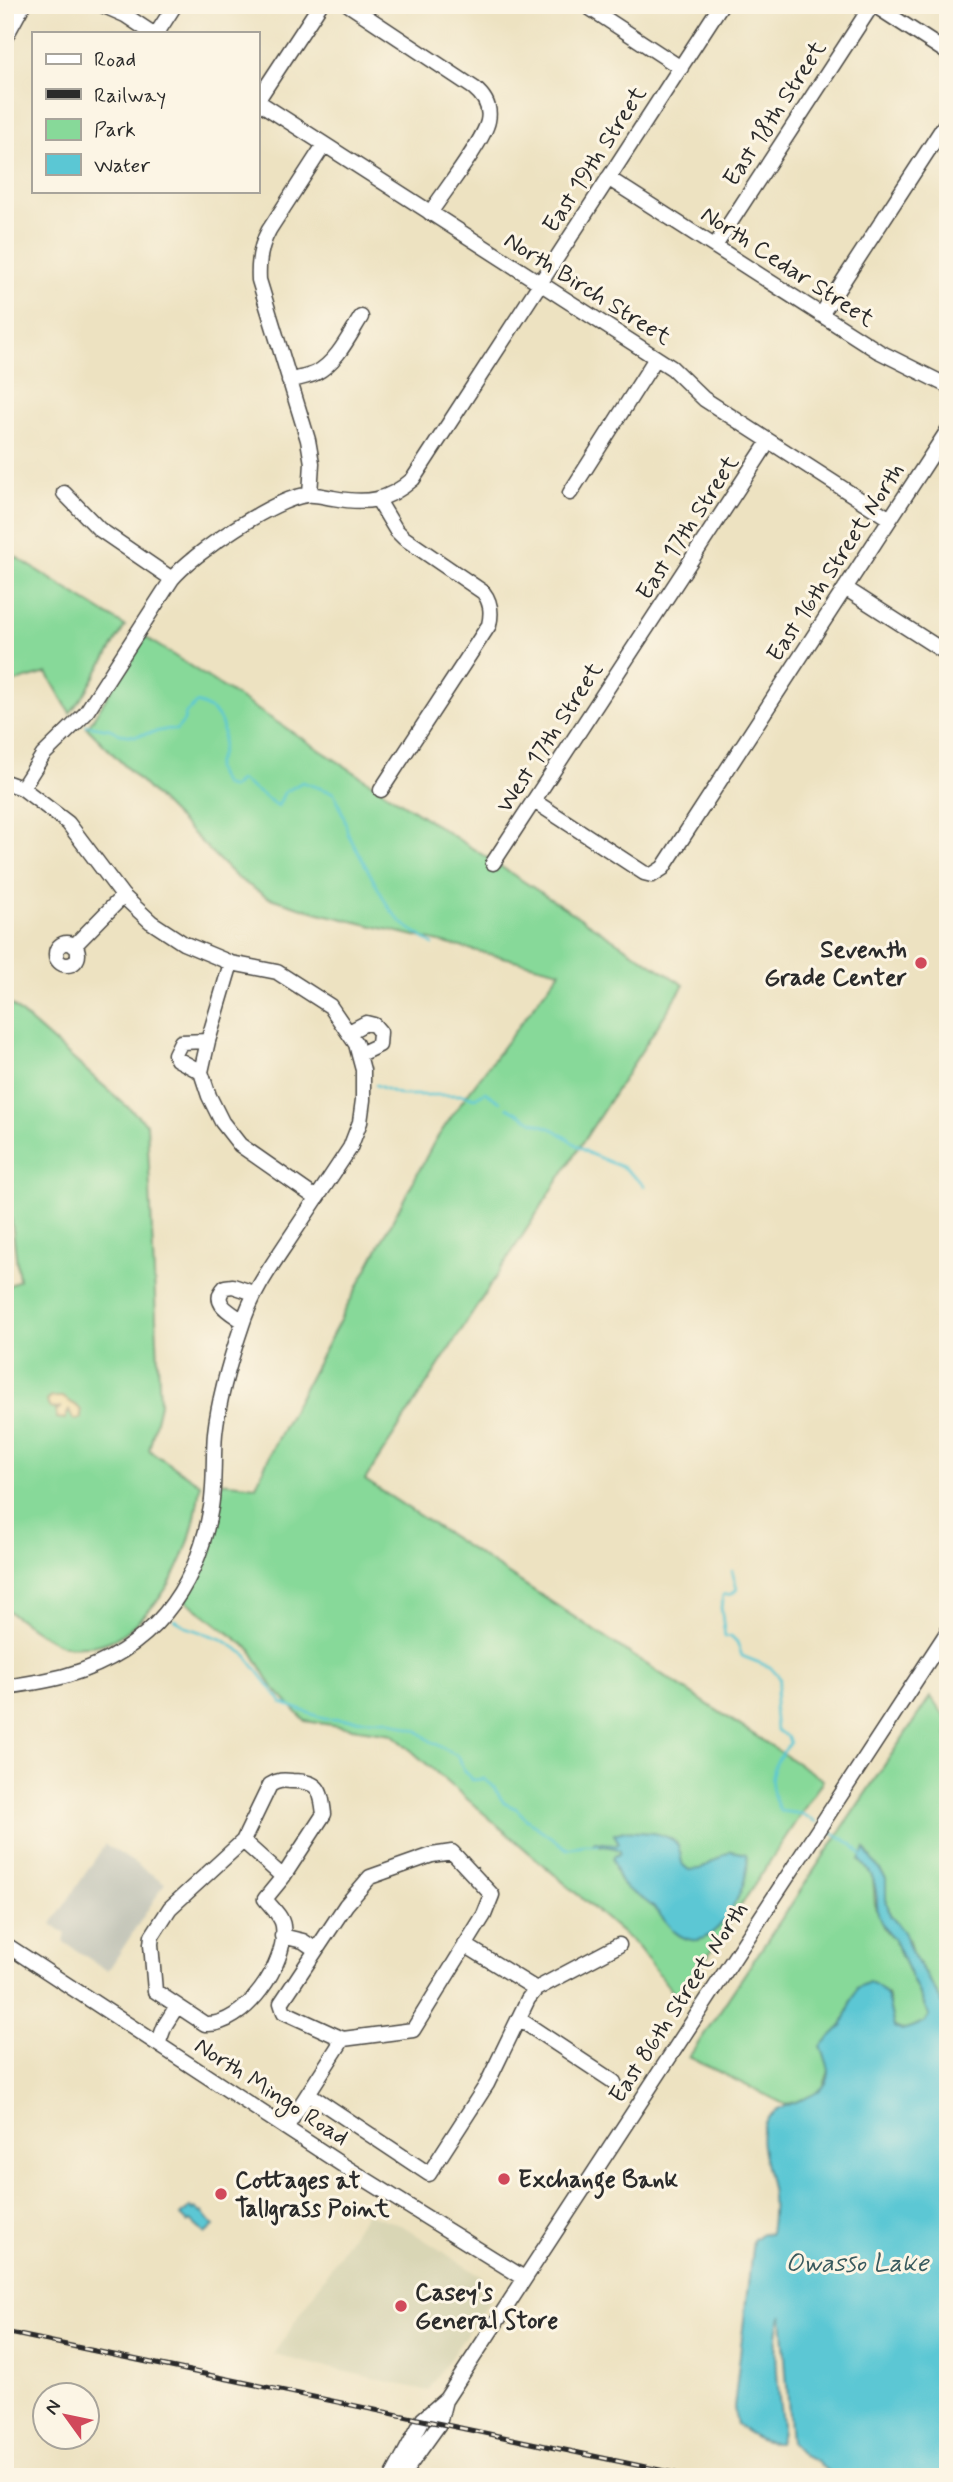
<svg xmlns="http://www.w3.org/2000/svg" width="953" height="2482" font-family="Mynerve,sans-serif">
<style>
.built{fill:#d9d6b5}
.industrial{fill:#c4c6b9}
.green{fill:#87d999;stroke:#598262;stroke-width:2}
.sand{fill:#eeda9e;stroke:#8c8264;stroke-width:2}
.water{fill:#5bc7d4;stroke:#437980;stroke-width:2}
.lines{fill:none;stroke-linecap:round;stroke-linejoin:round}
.stream{stroke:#5bc7d4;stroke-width:2.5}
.minor-casing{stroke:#484642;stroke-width:17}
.minor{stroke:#fff;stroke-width:14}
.rail-casing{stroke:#2b2b2b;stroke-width:5}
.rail{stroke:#fcf5e5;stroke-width:2.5;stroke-dasharray:8;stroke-linecap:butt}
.poi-dot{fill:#d1495b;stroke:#fcf5e5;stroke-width:2.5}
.labels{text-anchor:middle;stroke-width:6;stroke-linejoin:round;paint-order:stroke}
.street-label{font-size:24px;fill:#2b2b2b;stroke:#fcf5e5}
.poi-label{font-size:24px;font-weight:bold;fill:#2b2b2b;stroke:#fcf5e5;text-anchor:start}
.water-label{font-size:26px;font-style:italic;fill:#395a5e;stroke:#fcf5e5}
</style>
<rect width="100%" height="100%" fill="#fcf5e5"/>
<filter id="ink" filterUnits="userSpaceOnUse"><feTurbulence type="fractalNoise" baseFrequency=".0143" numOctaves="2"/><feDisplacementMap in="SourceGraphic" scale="14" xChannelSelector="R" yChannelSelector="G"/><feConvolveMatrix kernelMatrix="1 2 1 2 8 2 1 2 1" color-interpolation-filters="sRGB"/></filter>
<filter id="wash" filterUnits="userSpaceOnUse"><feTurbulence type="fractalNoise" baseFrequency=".00686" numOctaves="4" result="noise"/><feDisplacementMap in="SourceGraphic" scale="28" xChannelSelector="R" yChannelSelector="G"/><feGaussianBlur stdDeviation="1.57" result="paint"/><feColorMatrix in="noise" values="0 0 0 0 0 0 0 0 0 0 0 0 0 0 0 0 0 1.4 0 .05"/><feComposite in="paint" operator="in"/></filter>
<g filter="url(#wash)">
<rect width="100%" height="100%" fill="#ede2c1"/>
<path class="built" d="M366,2213l37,13 79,51 6,25 -60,89 -154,-36z"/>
<path class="industrial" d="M105,1844l60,39 -57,88 -44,-29 2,-8 -14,-10z"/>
<path class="green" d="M5,550l120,76 -41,69 -14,18 -23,-40 -42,12z
M145,637l539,348 -319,495 458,300 -144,220 -42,-54 -245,-212 -87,-13 -33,-35 -21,-36 -66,-50c24,-39 31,-73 35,-118l36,4 17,-39 160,-303 27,-40 100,-133 -241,-58 -52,-16 -31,-20 -149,-149z
M5,999l142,125 13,280 -11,46 51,34c-5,53 -23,103 -63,138 -15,14 -30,24 -51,24 -8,0 -20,2 -27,-2 -19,-8 -37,-24 -54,-35v-321l14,-8 -14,-112z
M930,1697l18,24v291l-36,-59 -3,-12 -19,-26 -4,-16v-20l-21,-30 -5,11 13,16 2,28 9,25 9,9 36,77 -5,8 -21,8 -9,-4 -7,-33 -34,4 -11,28 -9,9 -4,36 -6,17 -11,8 -26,9 -97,-48z"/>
<path class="sand" d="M51,1397h12c6,6 14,6 18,14v7l-5,2 -3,-1 -4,-9 -4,9 -8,-1 -1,-7 5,-4 -8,2 -4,-2 -2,-6z"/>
<path class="water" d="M624,1831c14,1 41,0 52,12 5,5 4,16 7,22l6,5 11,-1 31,-18 15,3c9,21 -25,90 -54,86 -20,-3 -27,-22 -40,-34 -23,-20 -31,-9 -39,-47l1,-3 6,-2v-3l-5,-3 -22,-4 2,-2 22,3 2,-2 -5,-9z
M865,1849l21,30v20l4,16 14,17 8,21 36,59v465h-114l-18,-16 -13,-5 -12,-13 -9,-128c-9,20 -5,60 -3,83 1,14 6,31 0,44 -17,1 -30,-8 -42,-17l-3,-17 19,-168 9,-7 8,1c2,-13 3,-25 2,-38 -1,-20 -18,-56 -7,-74 14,-24 63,-19 64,-50 0,-7 -6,-19 -8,-26l21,-20 15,-38 12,-6c21,6 20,26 25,45l8,3 22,-7 5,-8 -36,-77c-24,-24 -11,-33 -20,-59 -2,-7 -8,-13 -13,-19z
M190,2207l3,3 2,-2 6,5 2,-1 11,14 -9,8 -14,-13 -3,2 -7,-7z"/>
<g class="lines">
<path class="stream" d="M86,725l24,4 10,5 15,2 34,-7 7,1 8,-9 1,-7 12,-11c25,8 30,24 24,50 -2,6 -6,10 -5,16 1,6 6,11 8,16l8,3 8,-8 38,26 6,-13 18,-11 32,11 10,24 4,17 41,74 13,15 31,22
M376,1085l25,10h63l11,3 10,-6 15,10
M507,1107l27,15 21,8 33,23 36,15 21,18
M732,1571l5,18 -5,5 -9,1 -2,12 4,30 6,-1 6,6 5,14 28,11 10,11 -6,31 2,21 12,7 2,7c-22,23 -23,39 -10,67l22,3 14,8
M175,1620l14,8 33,11 23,15 37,49 43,16 62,1 31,11 11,9 30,17 5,14 8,9 12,-1 9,7 11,17 13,6 9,10 41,30 16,-4h15
M825,1828l27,16 12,14"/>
</g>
</g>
<g filter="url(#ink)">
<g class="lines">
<defs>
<path id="minor" d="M102,5l23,10 27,18
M320,5l-63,96 415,267 32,31 186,120
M349,5l125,83c10,8 17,19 14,33 -4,20 -45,72 -58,92
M585,5l96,63
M874,5l74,48
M157,33l18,-28
M5,38l18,-33
M608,178l270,173 70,35
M715,246l157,-241
M821,315l127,-195
M289,381c9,-3 19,-4 27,-8 21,-11 33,-37 45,-56
M64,493l35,36 73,50
M570,493l86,-135
M310,494l2,-31 -4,-23 -49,-160c-1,-18 1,-34 10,-50l55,-85
M378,500l18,30 8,8 79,54c8,10 9,20 6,33l-108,165
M845,588l103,66
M5,782l17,6 46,35 55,73 28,26 32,21 48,20 46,9 53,34 26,38 7,26v30l-3,22 -10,26c-21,31 -41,62 -62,93 -18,27 -36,52 -46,84 -12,35 -23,71 -27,108 -2,24 0,50 -4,74 -14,83 -60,144 -143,168 -20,6 -42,9 -63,12
M22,788l21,-33 42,-41 87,-135c20,-25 103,-81 135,-84 9,-1 18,2 26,3 33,6 54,4 80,-19l308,-474
M534,801l110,72 8,2 11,-7 285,-438
M493,863l276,-422
M56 954a11 11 0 1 1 22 0a11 11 0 1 1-22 0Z
M74,946l49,-50
M231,963l-23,78 -7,31 8,24 13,26 18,23 76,53
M349,1032l17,-9 8,2 6,7 -1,13 -19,9
M201,1072l-24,-13 -2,-5 6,-12 27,-1
M243,1321c-13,-9 -33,-18 -18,-34l8,-1 21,7
M243,1841l40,36 -18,22c6,8 17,17 18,27 5,37 -39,101 -78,98l-50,-33 -4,-47 1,-8 18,-28 73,-67 27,-56c8,-5 13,-5 22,-4 27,0 29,8 32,33l-41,63
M452,1852l40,43 -8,20 -71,115 -70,9 -59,-27 -3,-9 65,-98 24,-28 62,-22z
M282,1936l21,5 13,9
M5,1944l339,222 180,112
M465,1945l71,44
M519,2019l95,63
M158,2044l7,-19 12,-19
M309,2094l120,80 58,-90 41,-85 8,-10 83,-44
M286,2128l57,-89
M392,2477l31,-58 23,-20 502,-768
M401,2477l38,-53 6,-24"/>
</defs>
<use href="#minor" class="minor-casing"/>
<use href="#minor" class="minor"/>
<defs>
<path id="rail" d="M5,2332l688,145"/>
</defs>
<use href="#rail" class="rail-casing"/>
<use href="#rail" class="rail"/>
</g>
</g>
<g class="poi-dot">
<circle cx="921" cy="963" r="7"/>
<circle cx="504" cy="2179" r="7"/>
<circle cx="221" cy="2194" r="7"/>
<circle cx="401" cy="2306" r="7"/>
</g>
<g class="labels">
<g class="street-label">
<text transform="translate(774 113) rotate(-57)" y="8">East 18th Street</text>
<text transform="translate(594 159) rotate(-57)" y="8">East 19th Street</text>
<text transform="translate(788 266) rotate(33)" y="8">North Cedar Street</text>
<text transform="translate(588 288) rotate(32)" y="8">North Birch Street</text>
<text transform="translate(687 527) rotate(-57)" y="8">East 17th Street</text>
<text transform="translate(835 562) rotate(-57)" y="8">East 16th Street North</text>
<text transform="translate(549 737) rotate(-57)" y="8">West 17th Street</text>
<text transform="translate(678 2002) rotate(-57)" y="8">East 86th Street North</text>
<text transform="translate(272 2091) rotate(33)" y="8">North Mingo Road</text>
</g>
<g class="poi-label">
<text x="907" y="957" text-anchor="end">Seventh<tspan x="907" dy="28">Grade Center</tspan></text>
<text x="518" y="2187">Exchange Bank</text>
<text x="235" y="2188">Cottages at<tspan x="235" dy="28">Tallgrass Point</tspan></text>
<text x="415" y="2300">Casey's<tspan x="415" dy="28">General Store</tspan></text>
</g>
<g class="water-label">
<text x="857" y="2271">Owasso Lake</text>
</g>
</g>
<rect width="953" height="2482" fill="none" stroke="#fcf5e5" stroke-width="28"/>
<rect x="32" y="32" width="228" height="161" fill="#fcf5e5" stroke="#a8a49b" stroke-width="2"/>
<rect x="46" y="54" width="35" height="10" fill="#ffffff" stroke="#a8a49b" stroke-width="2"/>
<text x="94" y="66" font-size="21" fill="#2b2b2b">Road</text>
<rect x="46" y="89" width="35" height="10" fill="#2b2b2b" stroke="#a8a49b" stroke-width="2"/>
<text x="94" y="102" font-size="21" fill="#2b2b2b">Railway</text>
<rect x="46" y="119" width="35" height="21" fill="#87d999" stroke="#a8a49b" stroke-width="2"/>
<text x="94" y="136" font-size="21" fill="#2b2b2b">Park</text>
<rect x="46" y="154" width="35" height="21" fill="#5bc7d4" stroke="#a8a49b" stroke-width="2"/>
<text x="94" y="172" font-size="21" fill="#2b2b2b">Water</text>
<g transform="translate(66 2416) rotate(303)"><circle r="33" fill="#fcf5e5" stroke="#a8a49b" stroke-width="2"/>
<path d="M0-5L12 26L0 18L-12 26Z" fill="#d1495b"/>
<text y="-10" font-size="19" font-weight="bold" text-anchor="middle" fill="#2b2b2b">N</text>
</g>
</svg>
